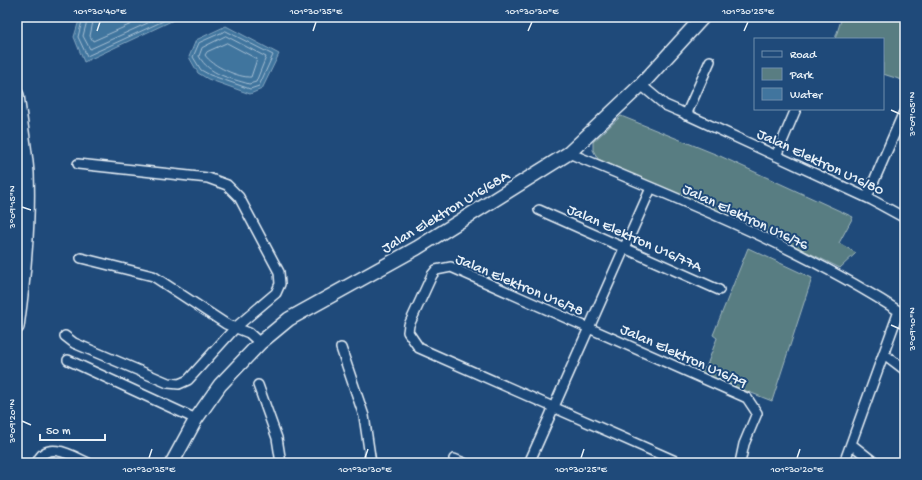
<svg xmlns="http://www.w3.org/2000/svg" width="922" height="480" font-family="'Gochi Hand',sans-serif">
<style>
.green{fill:#597d82;stroke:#a0b7bd}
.water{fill:#41759e;stroke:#84a7c2}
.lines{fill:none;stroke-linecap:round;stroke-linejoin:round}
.shore{stroke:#a5bfd4;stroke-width:1}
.street-casing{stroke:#e8f1f8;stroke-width:12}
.secondary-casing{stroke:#e8f1f8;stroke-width:16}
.street{stroke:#1f4a7a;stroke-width:9}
.secondary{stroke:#1f4a7a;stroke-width:13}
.ticks{fill:none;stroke:#e8f1f8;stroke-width:1.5}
.labels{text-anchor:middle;stroke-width:4;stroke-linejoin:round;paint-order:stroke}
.street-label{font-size:15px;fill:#e8f1f8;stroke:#1f4a7a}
.neatline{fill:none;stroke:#e8f1f8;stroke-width:1.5}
.ticks-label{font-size:10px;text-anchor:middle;fill:#e8f1f8}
</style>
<rect width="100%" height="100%" fill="#1f4a7a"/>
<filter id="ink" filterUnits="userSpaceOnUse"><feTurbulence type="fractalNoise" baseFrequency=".025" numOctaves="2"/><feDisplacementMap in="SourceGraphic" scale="8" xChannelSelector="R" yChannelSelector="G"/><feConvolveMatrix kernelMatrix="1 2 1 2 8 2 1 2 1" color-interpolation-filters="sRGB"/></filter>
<g filter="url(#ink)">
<path class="green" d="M842,17h63v64l-22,-7v-35h-48z
M621,116l99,40 133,61 -14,26 17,10 -16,15 -59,-29 -183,-80 -5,-9v-8z
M748,248l64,30 -40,123 -72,-28 7,-8 10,-27 -4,-3z"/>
<path class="water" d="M80,17h100l-96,45 -10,-25z
M226,26l53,28 -17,35 -12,5 -42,-15 -10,-6 -9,-16 7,-17z"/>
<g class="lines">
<path class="shore" d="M83,17l-5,20 9,19 85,-39
M88,17l-5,19 7,13 71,-32
M94,17l-4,19 3,5 54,-24
M226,31l47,24 -14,31 -9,3 -40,-14 -9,-5 -8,-13 6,-14z
M226,36l40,21 -10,25 -7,2c-19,-6 -40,-9 -50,-28l3,-8z
M227,43l30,16 -6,18c-12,1 -39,-11 -46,-22l2,-3z"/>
<defs>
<path id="street" d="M641,85l24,20 14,6 193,89 33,18
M686,115l24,-54
M569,153c114,48 232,94 336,162
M776,156l20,-47
M867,197l36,-83
M539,210l180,80
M81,258l72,18 73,48 23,9 11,10
M65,336l9,7 94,40 11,1 9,-4 48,-53 40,-34 4,-9 -1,-12 -40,-75 -12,-12 -19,-7 -130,-14
M341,348l23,68 7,47
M884,354l21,16
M68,360l128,59
M258,385l19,53 4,25
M851,444l24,19
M454,459l10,4
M37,463c9,-24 36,-7 51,0
M529,463l122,-275
M680,463l-261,-115 -11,-16 1,-7 23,-50 4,-5 15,-3 296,131 10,15 -13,31 -4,19
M844,463l55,-152"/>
<path id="secondary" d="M17,95c3,26 8,52 10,78 2,52 -3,103 -10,154
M172,463l24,-44 24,-34 40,-42 29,-24 128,-71 152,-95 72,-68 62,-68"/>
</defs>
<use href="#street" class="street-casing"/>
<use href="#secondary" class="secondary-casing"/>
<use href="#street" class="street"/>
<use href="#secondary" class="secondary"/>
</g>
</g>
<path class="ticks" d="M97,31l3,-9M313,31l3,-9M528,31l4,-9M744,31l4,-9M891,110l9,4M22,207l9,3M891,325l9,4M22,421l9,4M149,458l3,-9M365,458l3,-9M581,458l3,-9M797,458l3,-9"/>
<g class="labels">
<g class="street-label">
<text transform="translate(821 161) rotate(25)" y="5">Jalan Elektron U16/80</text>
<text transform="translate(445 211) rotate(-31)" y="5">Jalan Elektron U16/68A</text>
<text transform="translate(746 216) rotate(25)" y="5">Jalan Elektron U16/76</text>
<text transform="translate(635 237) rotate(24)" y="5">Jalan Elektron U16/77A</text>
<text transform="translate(520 284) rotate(23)" y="5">Jalan Elektron U16/78</text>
<text transform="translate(684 355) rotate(24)" y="5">Jalan Elektron U16/79</text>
</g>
</g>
<rect width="922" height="480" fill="none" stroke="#1f4a7a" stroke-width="44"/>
<rect x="754" y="38" width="130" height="72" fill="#1f4a7a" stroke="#6f8dac"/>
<rect x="762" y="51" width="20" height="6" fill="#1f4a7a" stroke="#6f8dac"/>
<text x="790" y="58" font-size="12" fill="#e8f1f8">Road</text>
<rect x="762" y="68" width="20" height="12" fill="#597d82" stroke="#6f8dac"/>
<text x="790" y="78" font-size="12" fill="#e8f1f8">Park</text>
<rect x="762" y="88" width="20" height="12" fill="#41759e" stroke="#6f8dac"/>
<text x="790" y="98" font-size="12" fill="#e8f1f8">Water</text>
<path d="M40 434v6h65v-6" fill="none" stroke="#e8f1f8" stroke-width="2"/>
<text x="46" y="434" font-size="12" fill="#e8f1f8" stroke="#1f4a7a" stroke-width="3" paint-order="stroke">50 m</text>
<rect x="22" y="22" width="878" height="436" class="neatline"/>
<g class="ticks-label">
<text x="100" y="14">101°30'40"E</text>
<text x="316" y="14">101°30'35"E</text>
<text x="532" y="14">101°30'30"E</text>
<text x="748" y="14">101°30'25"E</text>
<text transform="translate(911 114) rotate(-90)" y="4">3°09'05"N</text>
<text transform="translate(11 207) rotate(-90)" y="4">3°09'15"N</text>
<text transform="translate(911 329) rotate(-90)" y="4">3°09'10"N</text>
<text transform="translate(11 421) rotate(-90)" y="4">3°09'20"N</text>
<text x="149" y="472">101°30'35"E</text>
<text x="365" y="472">101°30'30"E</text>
<text x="581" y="472">101°30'25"E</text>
<text x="797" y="472">101°30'20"E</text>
</g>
</svg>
